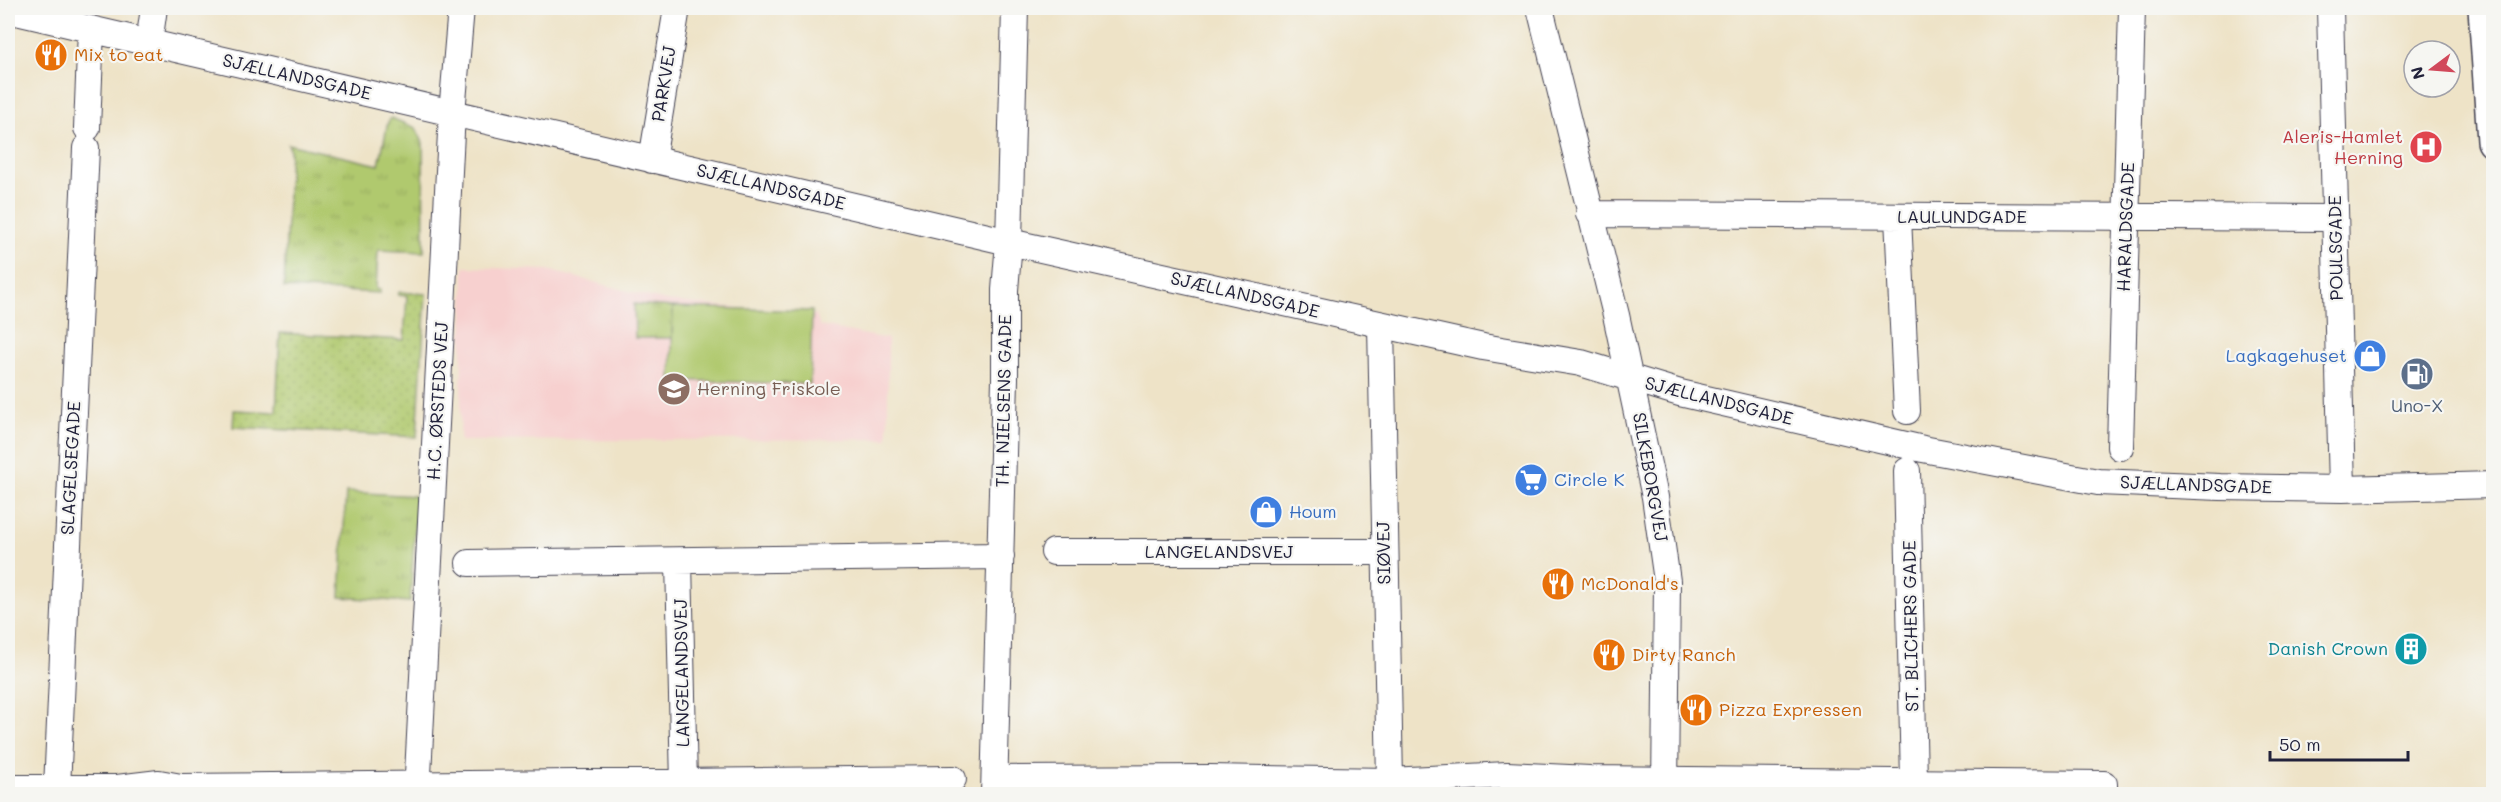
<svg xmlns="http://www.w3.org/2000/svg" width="2501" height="802" font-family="Mali,sans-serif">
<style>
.built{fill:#f7d0cf}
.grass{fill:url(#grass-dots);stroke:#697654;stroke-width:1.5}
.park{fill:url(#park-tufts);stroke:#697654;stroke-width:1.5}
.pitch{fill:#b0c96e;stroke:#697654;stroke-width:1.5}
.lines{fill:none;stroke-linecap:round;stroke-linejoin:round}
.minor-casing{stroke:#413f50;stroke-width:28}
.major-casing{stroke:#413f50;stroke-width:36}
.minor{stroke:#fff;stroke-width:26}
.major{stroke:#fff;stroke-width:33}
.labels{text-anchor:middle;stroke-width:4.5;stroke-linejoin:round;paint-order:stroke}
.food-label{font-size:18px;fill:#c56008;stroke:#f6f6f2;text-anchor:start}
.street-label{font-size:18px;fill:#22223b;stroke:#f6f6f2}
.health-label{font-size:18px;fill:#be3a42;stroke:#f6f6f2;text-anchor:end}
.shop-label{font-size:18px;fill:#366cbe;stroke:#f6f6f2;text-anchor:start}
.education-label{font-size:18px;fill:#785e54;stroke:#f6f6f2;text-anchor:start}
.service-label{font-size:18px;fill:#4e5e75;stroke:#f6f6f2}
.culture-label{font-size:18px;fill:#0d838f;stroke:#f6f6f2;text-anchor:end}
</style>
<defs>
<pattern id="grass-dots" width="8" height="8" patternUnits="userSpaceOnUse" patternTransform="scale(1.5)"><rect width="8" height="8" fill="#b0c96e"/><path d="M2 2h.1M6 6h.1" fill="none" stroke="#97ac60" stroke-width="1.8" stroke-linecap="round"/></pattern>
<pattern id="park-tufts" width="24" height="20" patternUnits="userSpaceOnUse" patternTransform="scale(1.5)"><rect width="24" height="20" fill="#b0c96e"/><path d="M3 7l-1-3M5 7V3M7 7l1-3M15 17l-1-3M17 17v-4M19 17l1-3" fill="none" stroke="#97ac60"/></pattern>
</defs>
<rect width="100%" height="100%" fill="#f6f6f2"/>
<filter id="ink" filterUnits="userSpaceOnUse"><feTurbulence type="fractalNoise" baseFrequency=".0167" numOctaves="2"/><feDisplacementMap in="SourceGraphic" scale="12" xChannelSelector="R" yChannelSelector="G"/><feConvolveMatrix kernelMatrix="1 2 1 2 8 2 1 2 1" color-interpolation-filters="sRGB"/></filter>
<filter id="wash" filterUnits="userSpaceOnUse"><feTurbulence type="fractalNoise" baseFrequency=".008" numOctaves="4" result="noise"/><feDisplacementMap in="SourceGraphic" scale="24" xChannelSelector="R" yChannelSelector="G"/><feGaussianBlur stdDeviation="1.35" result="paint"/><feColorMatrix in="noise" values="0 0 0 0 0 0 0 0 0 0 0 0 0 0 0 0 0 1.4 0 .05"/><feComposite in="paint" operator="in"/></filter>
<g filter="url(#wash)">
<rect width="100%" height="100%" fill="#eee3c7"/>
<path class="built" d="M464,267l84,3 118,31 150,14 4,11 68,13v100l-428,2z"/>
<path class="grass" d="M399,292l27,2 -9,143 -184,-10 1,-17 42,2 4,-79 124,7 3,-44 -9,-1z"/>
<path class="park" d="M391,118l25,10 7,15 1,109 -46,-2 -2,39 4,1v3l-96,-5 6,-139 -2,-5 91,21 9,-43z
M634,304l39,3 -1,31h-37z
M346,492l71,4 -7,106 -70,-5z"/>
<path class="pitch" d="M673,307l139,4 -2,73 -139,-4z"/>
</g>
<g filter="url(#ink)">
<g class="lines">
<defs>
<path id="minor" d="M1540,8l76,307 39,182 12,84 -2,213
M2330,8l12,481
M8,10l1001,232 474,105 98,16 99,30 243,56 175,33 122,5 122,2 152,-4
M149,43l5,-35
M87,128l4,-99
M652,160l25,-152
M1589,214l746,4
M1898,217l9,194
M1381,325l9,456
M2120,447l12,-439
M1907,471l7,310
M1054,552h330
M679,561l5,224
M469,563l532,-7
M995,779l215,-1 180,3 117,-6 83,4 514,5v10
M8,788h109l42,-5 22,4c257,-3 514,-3 772,-8
M57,788l29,-640
M417,794l35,-681 9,-105
M994,794l11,-415v-89l4,-48 6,-234"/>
<path id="major" d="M2485,8l9,133"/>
</defs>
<use href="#minor" class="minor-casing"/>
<use href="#major" class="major-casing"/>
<use href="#minor" class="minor"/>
<use href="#major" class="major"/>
</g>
</g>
<defs>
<symbol id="restaurant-disc" viewBox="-11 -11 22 22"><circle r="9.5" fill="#e8710a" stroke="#f6f6f2"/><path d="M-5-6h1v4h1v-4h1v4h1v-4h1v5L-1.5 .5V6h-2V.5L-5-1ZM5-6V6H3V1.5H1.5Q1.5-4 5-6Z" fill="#fff"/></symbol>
<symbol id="hospital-disc" viewBox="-11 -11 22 22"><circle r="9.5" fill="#e0444e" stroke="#f6f6f2"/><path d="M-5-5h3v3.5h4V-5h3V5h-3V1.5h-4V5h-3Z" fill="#fff"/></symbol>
<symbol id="shop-disc" viewBox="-11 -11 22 22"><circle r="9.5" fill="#3f7fe0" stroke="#f6f6f2"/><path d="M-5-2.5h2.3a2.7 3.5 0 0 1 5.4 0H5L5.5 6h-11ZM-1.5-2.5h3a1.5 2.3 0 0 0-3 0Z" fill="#fff"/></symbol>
<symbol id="fuel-disc" viewBox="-11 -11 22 22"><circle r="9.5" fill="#5c6f8a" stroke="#f6f6f2"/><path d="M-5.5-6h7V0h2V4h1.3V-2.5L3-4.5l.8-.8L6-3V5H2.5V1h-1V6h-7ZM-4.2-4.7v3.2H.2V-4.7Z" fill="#fff"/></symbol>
<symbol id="school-disc" viewBox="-11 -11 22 22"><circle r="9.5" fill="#8d6e63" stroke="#f6f6f2"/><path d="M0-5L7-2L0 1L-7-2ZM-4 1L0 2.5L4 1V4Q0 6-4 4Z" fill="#fff"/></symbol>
<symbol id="supermarket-disc" viewBox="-11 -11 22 22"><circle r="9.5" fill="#3f7fe0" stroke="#f6f6f2"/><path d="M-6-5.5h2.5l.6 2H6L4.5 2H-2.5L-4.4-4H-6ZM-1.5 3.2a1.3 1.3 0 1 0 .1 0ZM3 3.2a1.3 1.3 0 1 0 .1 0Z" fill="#fff"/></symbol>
<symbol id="building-disc" viewBox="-11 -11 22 22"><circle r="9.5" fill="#0f9aa8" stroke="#f6f6f2"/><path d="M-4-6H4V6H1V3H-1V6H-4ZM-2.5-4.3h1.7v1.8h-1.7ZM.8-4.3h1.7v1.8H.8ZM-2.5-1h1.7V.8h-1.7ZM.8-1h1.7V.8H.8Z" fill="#fff"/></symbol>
</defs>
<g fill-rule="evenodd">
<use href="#restaurant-disc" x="32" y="36" width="38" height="38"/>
<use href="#hospital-disc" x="2407" y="128" width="38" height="38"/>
<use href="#shop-disc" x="2351" y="337" width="38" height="38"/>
<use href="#fuel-disc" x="2398" y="355" width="38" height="38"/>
<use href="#school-disc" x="655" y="370" width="38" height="38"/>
<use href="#supermarket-disc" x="1512" y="461" width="38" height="38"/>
<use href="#shop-disc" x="1247" y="493" width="38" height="38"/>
<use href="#restaurant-disc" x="1539" y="565" width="38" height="38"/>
<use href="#building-disc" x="2392" y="630" width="38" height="38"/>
<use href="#restaurant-disc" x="1590" y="636" width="38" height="38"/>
<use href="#restaurant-disc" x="1677" y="691" width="38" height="38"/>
</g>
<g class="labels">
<g class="food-label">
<text x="74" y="61">Mix to eat</text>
<text x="1581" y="590">McDonald's</text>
<text x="1632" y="661">Dirty Ranch</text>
<text x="1719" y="716">Pizza Expressen</text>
</g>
<g class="street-label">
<text transform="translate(297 77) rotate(13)" y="6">SJÆLLANDSGADE</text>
<text transform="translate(664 84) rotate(-81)" y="6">PARKVEJ</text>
<text transform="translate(771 187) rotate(13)" y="6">SJÆLLANDSGADE</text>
<text x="1962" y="223">LAULUNDGADE</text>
<text transform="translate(2126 227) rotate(-88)" y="6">HARALDSGADE</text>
<text transform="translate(2336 248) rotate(-91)" y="6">POULSGADE</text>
<text transform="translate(1245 295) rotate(13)" y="6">SJÆLLANDSGADE</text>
<text transform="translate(438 401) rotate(-87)" y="6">H.C. ØRSTEDS VEJ</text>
<text transform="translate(1004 401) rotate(-89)" y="6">TH. NIELSENS GADE</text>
<text transform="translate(1719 401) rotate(14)" y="6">SJÆLLANDSGADE</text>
<text transform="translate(71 468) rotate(-87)" y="6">SLAGELSEGADE</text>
<text transform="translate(1650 477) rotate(80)" y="6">SILKEBORGVEJ</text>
<text transform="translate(2196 485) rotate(2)" y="6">SJÆLLANDSGADE</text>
<text x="1219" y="558">LANGELANDSVEJ</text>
<text transform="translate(1384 553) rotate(-91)" y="6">SIØVEJ</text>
<text transform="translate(1911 626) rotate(-91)" y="6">ST. BLICHERS GADE</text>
<text transform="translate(682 673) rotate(-91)" y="6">LANGELANDSVEJ</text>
</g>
<g class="health-label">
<text x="2403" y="143">Aleris-Hamlet<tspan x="2403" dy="21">Herning</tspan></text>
</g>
<g class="shop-label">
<text x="2347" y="362" text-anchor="end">Lagkagehuset</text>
<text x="1554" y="486">Circle K</text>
<text x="1289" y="518">Houm</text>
</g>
<g class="education-label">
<text x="697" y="395">Herning Friskole</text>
</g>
<g class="service-label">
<text x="2417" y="412">Uno-X</text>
</g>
<g class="culture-label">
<text x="2388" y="655">Danish Crown</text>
</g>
</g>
<rect width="2501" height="802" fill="none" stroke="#f6f6f2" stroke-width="30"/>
<g transform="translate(2432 69) rotate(254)"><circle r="28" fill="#f6f6f2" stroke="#a1a1a9" stroke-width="1.5"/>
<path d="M0-4.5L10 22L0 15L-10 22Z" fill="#d1495b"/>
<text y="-9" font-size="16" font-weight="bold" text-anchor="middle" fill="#22223b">N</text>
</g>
<path d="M2270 751v9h138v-9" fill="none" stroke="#22223b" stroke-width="3"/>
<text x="2279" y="751" font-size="18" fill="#22223b" stroke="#f6f6f2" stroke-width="4.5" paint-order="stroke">50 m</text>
</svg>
